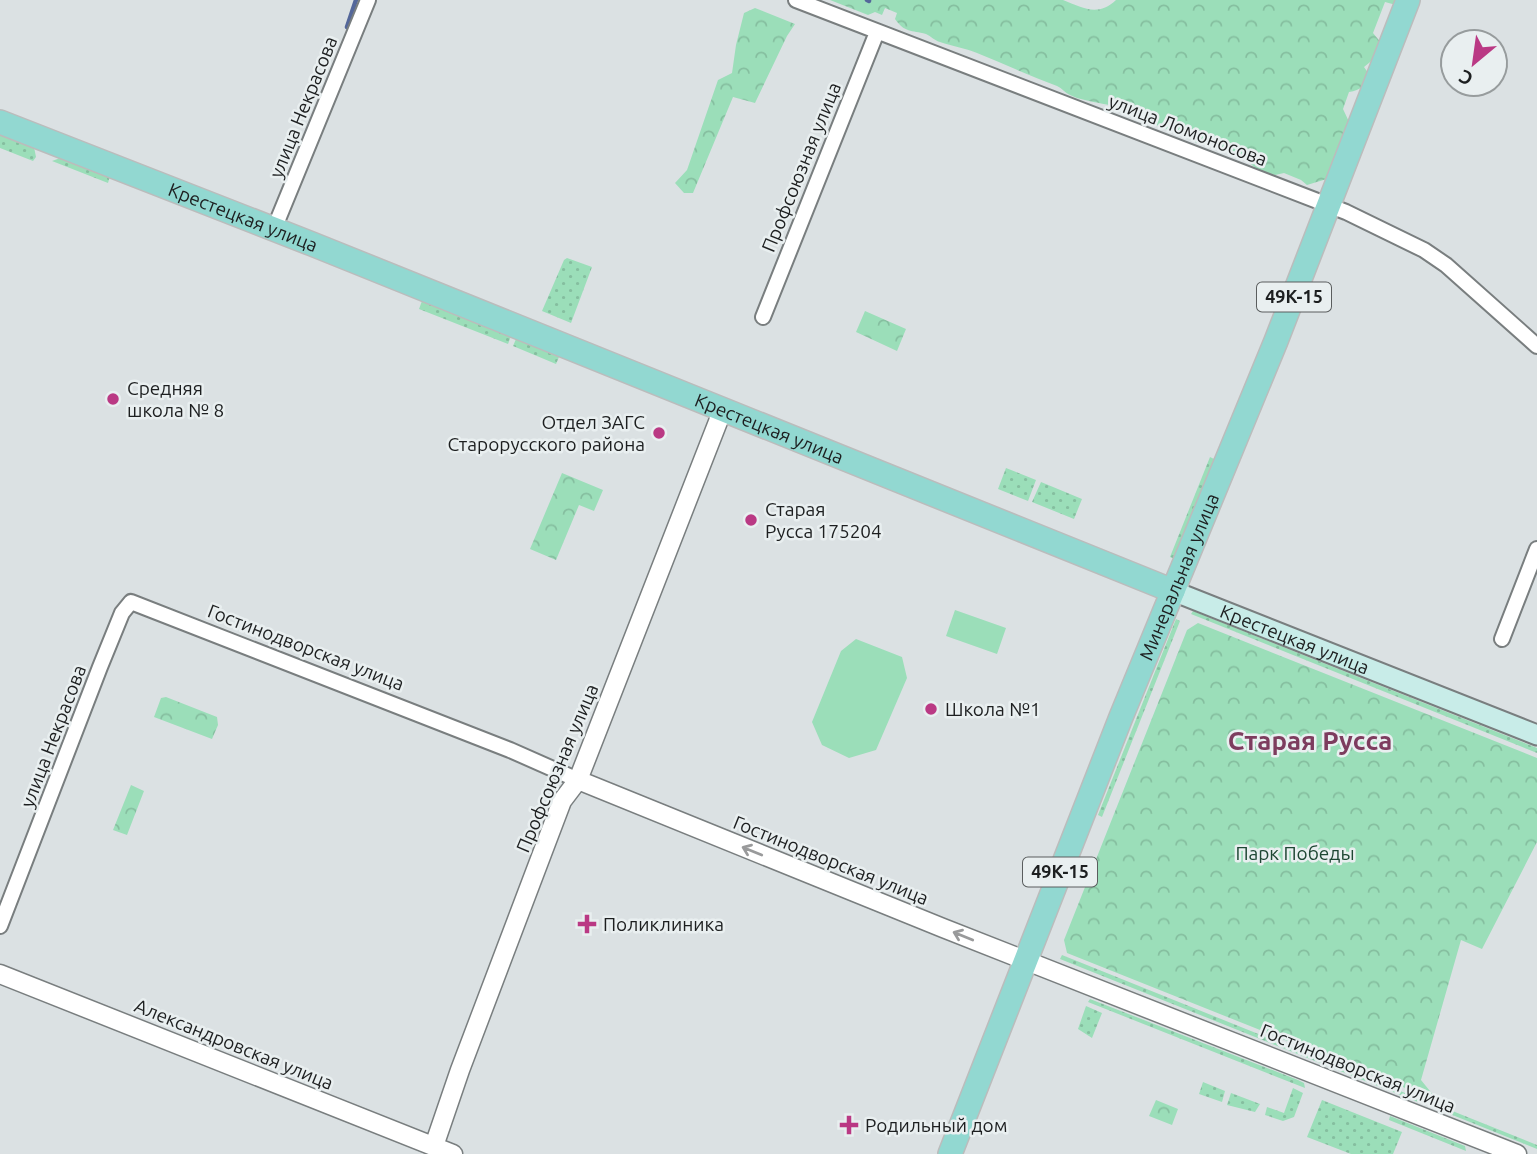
<svg xmlns="http://www.w3.org/2000/svg" width="1537" height="1154" font-family="Ubuntu,sans-serif">
<style>
.grass{fill:url(#grass-dots)}
.forest{fill:url(#forest-crowns)}
.pitch{fill:#9bdeb9}
.lines{fill:none;stroke-linecap:round;stroke-linejoin:round}
.stream{stroke:#54679a;stroke-width:4.5}
.minor-casing{stroke:#797e7f;stroke-width:18}
.tertiary-casing{stroke:#797e7f;stroke-width:21}
.secondary-casing{stroke:#797e7f;stroke-width:23}
.primary-casing{stroke:#bbbcbc;stroke-width:26}
.minor{stroke:#fff;stroke-width:14}
.tertiary{stroke:#fff;stroke-width:18}
.secondary{stroke:#c8ece8;stroke-width:19}
.primary{stroke:#92d8d1;stroke-width:23}
.oneway{stroke:#999a9b}
.poi-dot{fill:#ba3984;stroke:#e9eff0;stroke-width:2.5}
.labels{text-anchor:middle;stroke-width:5;stroke-linejoin:round;paint-order:stroke}
.shield{fill:#e9eff0;stroke:#5a5d5e;stroke-width:2}
.shield-label{font-size:18px;font-weight:bold;fill:#1d1f20}
.street-label{font-size:19px;fill:#1d1f20;stroke:#e9eff0}
.poi-label{font-size:19px;fill:#1d1f20;stroke:#e9eff0;text-anchor:start}
.park-label{font-size:19px;fill:#1e4733;stroke:#e9eff0}
.district-label{font-size:26px;font-weight:bold;fill:#7d3c5e;stroke:#e9eff0}
</style>
<defs>
<pattern id="grass-dots" width="8" height="8" patternUnits="userSpaceOnUse" patternTransform="scale(1.75)"><rect width="8" height="8" fill="#9bdeb9"/><path d="M2 2h.1M6 6h.1" fill="none" stroke="#85be9f" stroke-width="1.8" stroke-linecap="round"/></pattern>
<pattern id="forest-crowns" width="20" height="18" patternUnits="userSpaceOnUse" patternTransform="scale(1.75)"><rect width="20" height="18" fill="#9bdeb9"/><path d="M2 6a3 3 0 1 1 6 0M12 15a3 3 0 1 1 6 0" fill="none" stroke="#85be9f"/></pattern>
</defs>
<rect width="100%" height="100%" fill="#dbe1e3"/>
<path class="grass" d="M0,133l34,14 2,10 -3,4 -33,-13z
M63,157l47,19 -2,7 -56,-22z
M567,258l25,9 -21,56 -29,-12 22,-51z
M422,301l89,35 -3,8 -89,-35z
M516,339l43,18 -3,7 -43,-18z
M1210,457l4,2 -39,100 -5,-2z
M1006,468l30,12 -8,21 -30,-12z
M1041,482l41,17 -8,20 -42,-17z
M1193,611l344,137v5l-346,-139z
M1176,619l4,2 -78,196 -4,-2z
M1062,955l358,144 -2,3 -358,-143z
M1090,999l208,81 6,3 1,5 -217,-86z
M1086,1006l16,7 -10,25 -14,-9z
M1203,1082l22,9 -3,11 -23,-8z
M1293,1088l10,5 -9,24 -11,4 -18,-6 2,-8 17,6z
M1231,1093l29,11 -5,8 -28,-7z
M1322,1100l80,32 -9,22h-42l-44,-17z
M1435,1104l102,41v4l-102,-41z
M1390,1116l75,30 1,5 -77,-31z"/>
<path class="forest" d="M830,0h233c20,8 35,17 53,0h281l-1,5 -11,-3 -12,31 9,11 -2,10 -16,13 5,7c-3,12 -8,16 -20,18l-6,17 8,17 -21,52 -23,7 -6,-5 -17,-7 -9,2 -17,-5 -17,-14 -33,-13h-11l-21,-11 -45,-16c-12,-14 -44,-12 -61,-21 -5,-2 -8,-7 -13,-9 -27,-10 -53,-22 -80,-33 -12,-5 -25,-7 -37,-11 -5,-1 -9,-6 -14,-8 -15,-4 -21,-1 -31,-15l2,-6 -12,-5 -3,7 -7,-3 -7,3z
M755,8l40,16 -8,12 -32,67 -22,-6 -40,96h-9l-9,-10 12,-13 31,-90 14,-7 4,-28 8,-32z
M865,311l41,18 -9,22 -41,-19z
M562,473l41,17 -9,21 -15,-6 -23,55 -26,-11z
M1198,623l339,135v84l-55,107 -21,-9 -40,140 17,21 -371,-148 -3,-13 123,-310z
M166,697l51,20 1,8 -6,14 -58,-22 7,-19z
M131,785l13,6 -17,44 -14,-5z
M1156,1100l22,9 -6,16 -23,-9z"/>
<path class="pitch" d="M955,610l51,18 -9,26 -51,-18z
M856,639l46,18 5,21 -31,72 -27,8 -27,-13 -10,-23 29,-71z"/>
<g class="lines">
<path class="stream" d="M867,0l2,1
M347,27l9,-27"/>
<defs>
<path id="minor" d="M796,0l550,212 78,38 22,15 91,81
M274,229l94,-229
M763,317l114,-285
M1502,639l35,-90
M0,926l100,-259 22,-54 9,-11 379,148 68,30"/>
<path id="tertiary" d="M578,780l365,148 574,226
M0,974l453,180
M434,1146l26,-76 102,-269 16,-21 145,-371"/>
<g id="secondary">
<path id="s1" d="M1173,591l364,144"/>
</g>
<g id="primary">
<path id="s2" d="M0,122l312,122 861,347"/>
<path id="s3" d="M950,1154l171,-437 155,-376 132,-341"/>
</g>
</defs>
<use href="#minor" class="minor-casing"/>
<use href="#tertiary" class="tertiary-casing"/>
<use href="#secondary" class="secondary-casing"/>
<use href="#primary" class="primary-casing"/>
<use href="#minor" class="minor"/>
<use href="#tertiary" class="tertiary"/>
<use href="#secondary" class="secondary"/>
<use href="#primary" class="primary"/>
</g>
<defs><path id="oneway-shaft" d="M-6 0H5M1.5-3L5.5 0L1.5 3" fill="none" stroke-width="1.6" stroke-linecap="round" stroke-linejoin="round" transform="scale(1.75)"/></defs>
<g class="oneway">
<use href="#oneway-shaft" transform="translate(752 851) rotate(-158)"/>
<use href="#oneway-shaft" transform="translate(963 936) rotate(-158)"/>
</g>
<g class="poi-dot">
<circle cx="113" cy="399" r="7"/>
<circle cx="659" cy="433" r="7"/>
<circle cx="751" cy="520" r="7"/>
<circle cx="931" cy="709" r="7"/>
<path d="M583.5 913.5h7v7h7v7h-7v7h-7v-7h-7v-7h7z"/>
<path d="M845.5 1114.5h7v7h7v7h-7v7h-7v-7h-7v-7h7z"/>
</g>
<g class="labels">
<g class="shield">
<rect x="1257" y="282.5" width="74" height="29" rx="5"/>
<rect x="1023" y="857.5" width="74" height="29" rx="5"/>
</g>
<g class="shield-label">
<text x="1294" y="303">49К-15</text>
<text x="1060" y="878">49К-15</text>
</g>
<g class="street-label">
<text transform="translate(303 107) rotate(-68)" y="7">улица Некрасова</text>
<text transform="translate(1188 130) rotate(21)" y="7">улица Ломоносова</text>
<text transform="translate(801 167) rotate(-68)" y="7">Профсоюзная улица</text>
<text dy="7" stroke="none"><textPath href="#s2" startOffset="261">Крестецкая улица</textPath></text>
<text dy="7" stroke="none"><textPath href="#s2" startOffset="828">Крестецкая улица</textPath></text>
<text dy="7" stroke="none"><textPath href="#s3" startOffset="621">Минеральная улица</textPath></text>
<text dy="7" stroke="none"><textPath href="#s1" startOffset="131">Крестецкая улица</textPath></text>
<text transform="translate(306 647) rotate(21)" y="7">Гостинодворская улица</text>
<text transform="translate(53 736) rotate(-69)" y="7">улица Некрасова</text>
<text transform="translate(557 768) rotate(-67)" y="7">Профсоюзная улица</text>
<text transform="translate(831 860) rotate(22)" y="7">Гостинодворская улица</text>
<text transform="translate(234 1044) rotate(22)" y="7">Александровская улица</text>
<text transform="translate(1358 1068) rotate(22)" y="7">Гостинодворская улица</text>
</g>
<g class="poi-label">
<text x="127" y="395">Средняя<tspan x="127" dy="22">школа № 8</tspan></text>
<text x="645" y="429" text-anchor="end">Отдел ЗАГС<tspan x="645" dy="22">Старорусского района</tspan></text>
<text x="765" y="516">Старая<tspan x="765" dy="22">Русса 175204</tspan></text>
<text x="945" y="716">Школа №1</text>
<text x="603" y="931">Поликлиника</text>
<text x="865" y="1132">Родильный дом</text>
</g>
<g class="park-label">
<text x="1295" y="860">Парк Победы</text>
</g>
<g class="district-label">
<text x="1310" y="750">Старая Русса</text>
</g>
</g>
<g transform="translate(1474 63) rotate(209)"><circle r="33" fill="#e9eff0" stroke="#979c9d" stroke-width="2"/>
<path d="M0-5L12 26L0 18L-12 26Z" fill="#ba3984"/>
<text y="-10" font-size="19" font-weight="bold" text-anchor="middle" fill="#1d1f20">С</text>
</g>
</svg>
